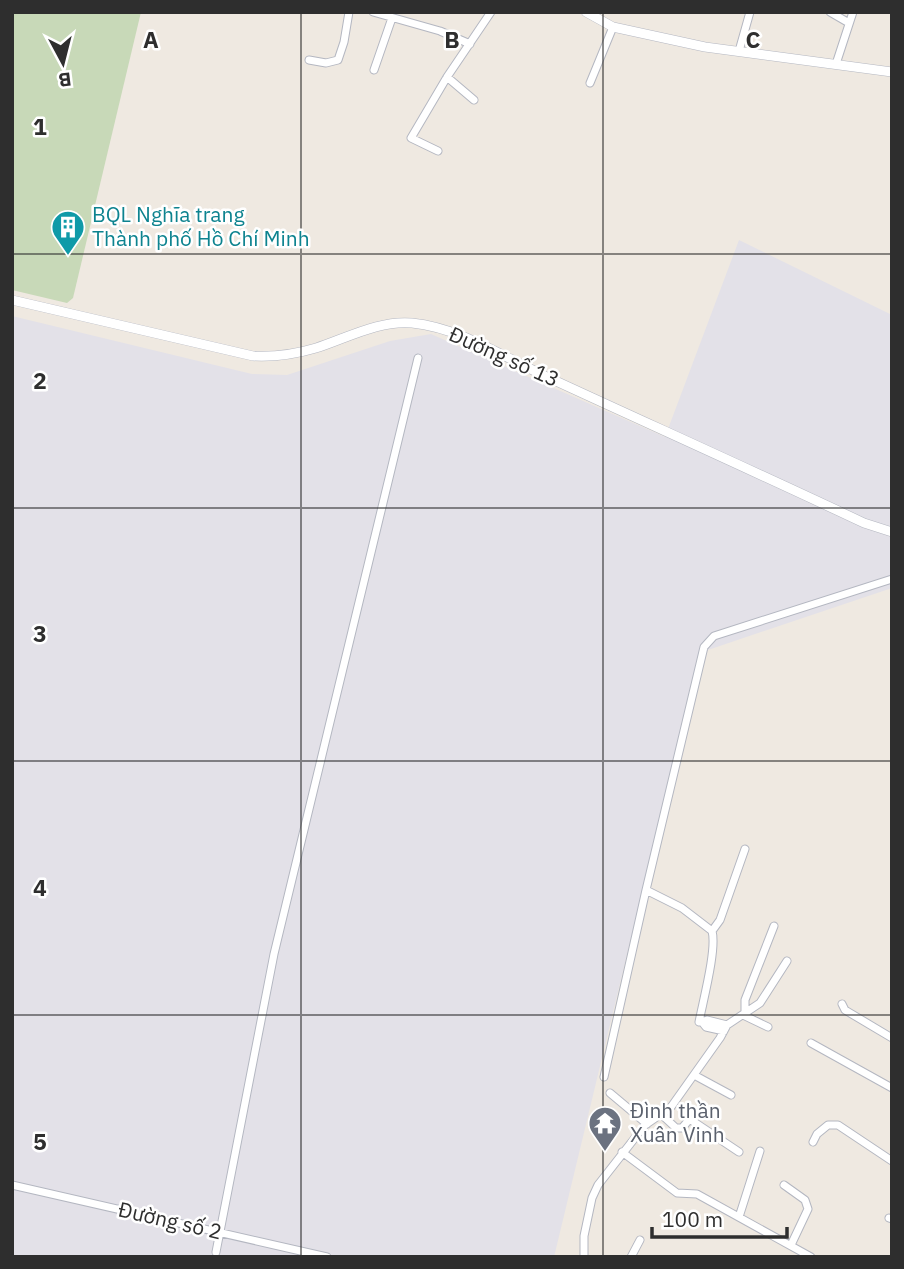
<svg xmlns="http://www.w3.org/2000/svg" width="904" height="1269" font-family="'IBM Plex Sans',sans-serif">
<style>
.industrial{fill:#e3e1e8}
.cemetery{fill:#c8d9b8}
.lines{fill:none;stroke-linecap:round;stroke-linejoin:round}
.minor-casing{stroke:#b4b7c1;stroke-width:9}
.tertiary-casing{stroke:#b4b7c1;stroke-width:10}
.minor{stroke:#fff;stroke-width:7}
.tertiary{stroke:#fff;stroke-width:9}
.grid{fill:none;stroke:#2e2e2e;stroke-width:2;stroke-opacity:0.55}
.labels{text-anchor:middle;stroke-width:5;stroke-linejoin:round;paint-order:stroke}
.culture-label{font-size:21px;fill:#0d838f;stroke:#fff;text-anchor:start}
.street-label{font-size:21px;fill:#2e2e2e;stroke:#fff}
.worship-label{font-size:21px;fill:#5b616d;stroke:#fff;text-anchor:start}
.grid-label{font-size:23px;text-anchor:middle;font-weight:bold;fill:#2e2e2e;stroke:#fff;stroke-width:5;stroke-linejoin:round;paint-order:stroke}
</style>
<rect width="100%" height="100%" fill="#efe9e1"/>
<path class="industrial" d="M739,240l153,75v273l-187,63 -9,17 -142,589h-542v-941l240,58 35,1 103,-34 41,-7 234,103z"/>
<path class="cemetery" d="M12,12h129l-68,286 -6,5 -55,-13z"/>
<g class="lines">
<defs>
<path id="minor" d="M373,12l67,19 30,13
M830,12l19,11
M739,51l11,-39
M309,60l17,3 12,-3 6,-18 5,-30
M836,64l17,-52
M374,70l18,-52
M447,77l27,23
M590,83l23,-56
M438,151l-27,-13 36,-61 44,-65
M712,931l8,-11 25,-71
M842,1004l3,6 47,28
M745,1013l15,-10 27,-42
M743,1015l25,12
M699,1022c4,-21 18,-73 13,-91l-30,-23 -36,-18 58,-243 10,-11 178,-57
M702,1022l5,-2 20,5
M702,1022l4,5 18,4
M811,1043l81,45
M694,1075l37,20
M604,1077l42,-187
M610,1093l37,31
M662,1115l14,13h6l6,-7 3,-1 48,32
M813,1142l4,-8 11,-9h10l54,36
M622,1152l55,41 20,1 114,63
M12,1185l315,72
M784,1185l21,15 3,9 -17,36
M739,1217l21,-66
M889,1218l3,1
M216,1252l58,-298 144,-596
M584,1257v-21l8,-38 6,-13 47,-60 26,-18 49,-69 7,-13 18,-12v-13l29,-74
M631,1257l9,-17"/>
<path id="tertiary" d="M586,12l27,15 92,20 187,25
M12,300l241,56c20,1 43,-2 63,-8 31,-10 63,-28 96,-25 48,5 90,33 133,53 106,49 213,97 319,147l28,9"/>
</defs>
<use href="#minor" class="minor-casing"/>
<use href="#tertiary" class="tertiary-casing"/>
<use href="#minor" class="minor"/>
<use href="#tertiary" class="tertiary"/>
</g>
<path class="grid" d="M301,12v1245M603,12v1245M12,254h880M12,508h880M12,761h880M12,1015h880"/>
<defs>
<symbol id="building-pin" viewBox="-11 -11 22 30"><path d="M0 17L-7.5 6A9.5 9.5 0 1 1 7.5 6Z" fill="#0f9aa8" stroke="#fff"/><path d="M-4-6H4V6H1V3H-1V6H-4ZM-2.5-4.3h1.7v1.8h-1.7ZM.8-4.3h1.7v1.8H.8ZM-2.5-1h1.7V.8h-1.7ZM.8-1h1.7V.8H.8Z" fill="#fff"/></symbol>
<symbol id="temple-pin" viewBox="-11 -11 22 30"><path d="M0 17L-7.5 6A9.5 9.5 0 1 1 7.5 6Z" fill="#6b7280" stroke="#fff"/><path d="M0-6L5-2H3V0L6.5 2.5H4V6H1.5V3h-3V6H-4V2.5H-6.5L-3 0V-2H-5Z" fill="#fff"/></symbol>
</defs>
<g fill-rule="evenodd">
<use href="#building-pin" x="49" y="208" width="38" height="52"/>
<use href="#temple-pin" x="586" y="1104" width="38" height="52"/>
</g>
<g class="labels">
<g class="culture-label">
<text x="92" y="222">BQL Nghĩa trang<tspan x="92" dy="24">Thành phố Hồ Chí Minh</tspan></text>
</g>
<g class="street-label">
<text transform="translate(504 357) rotate(24)" y="7">Đường số 13</text>
<text transform="translate(170 1221) rotate(13)" y="7">Đường số 2</text>
</g>
<g class="worship-label">
<text x="630" y="1118">Đình thần<tspan x="630" dy="24">Xuân Vinh</tspan></text>
</g>
</g>
<g class="grid-label">
<text x="151" y="48">A</text>
<text x="452" y="48">B</text>
<text x="753" y="48">C</text>
<text x="40" y="135">1</text>
<text x="40" y="389">2</text>
<text x="40" y="642">3</text>
<text x="40" y="896">4</text>
<text x="40" y="1150">5</text>
</g>
<rect width="904" height="1269" fill="none" stroke="#2e2e2e" stroke-width="28"/>
<g transform="translate(63 63) rotate(173)" stroke="#ffffff" stroke-width="5" paint-order="stroke">
<path d="M0-5L12 26L0 18L-12 26Z" fill="#2e2e2e"/>
<text y="-10" font-size="19" font-weight="bold" text-anchor="middle" fill="#2e2e2e">B</text>
</g>
<path d="M652 1227v10h135v-10" fill="none" stroke="#2e2e2e" stroke-width="3.5"/>
<text x="662" y="1227" font-size="21" fill="#2e2e2e" stroke="#ffffff" stroke-width="5" paint-order="stroke">100 m</text>
</svg>
